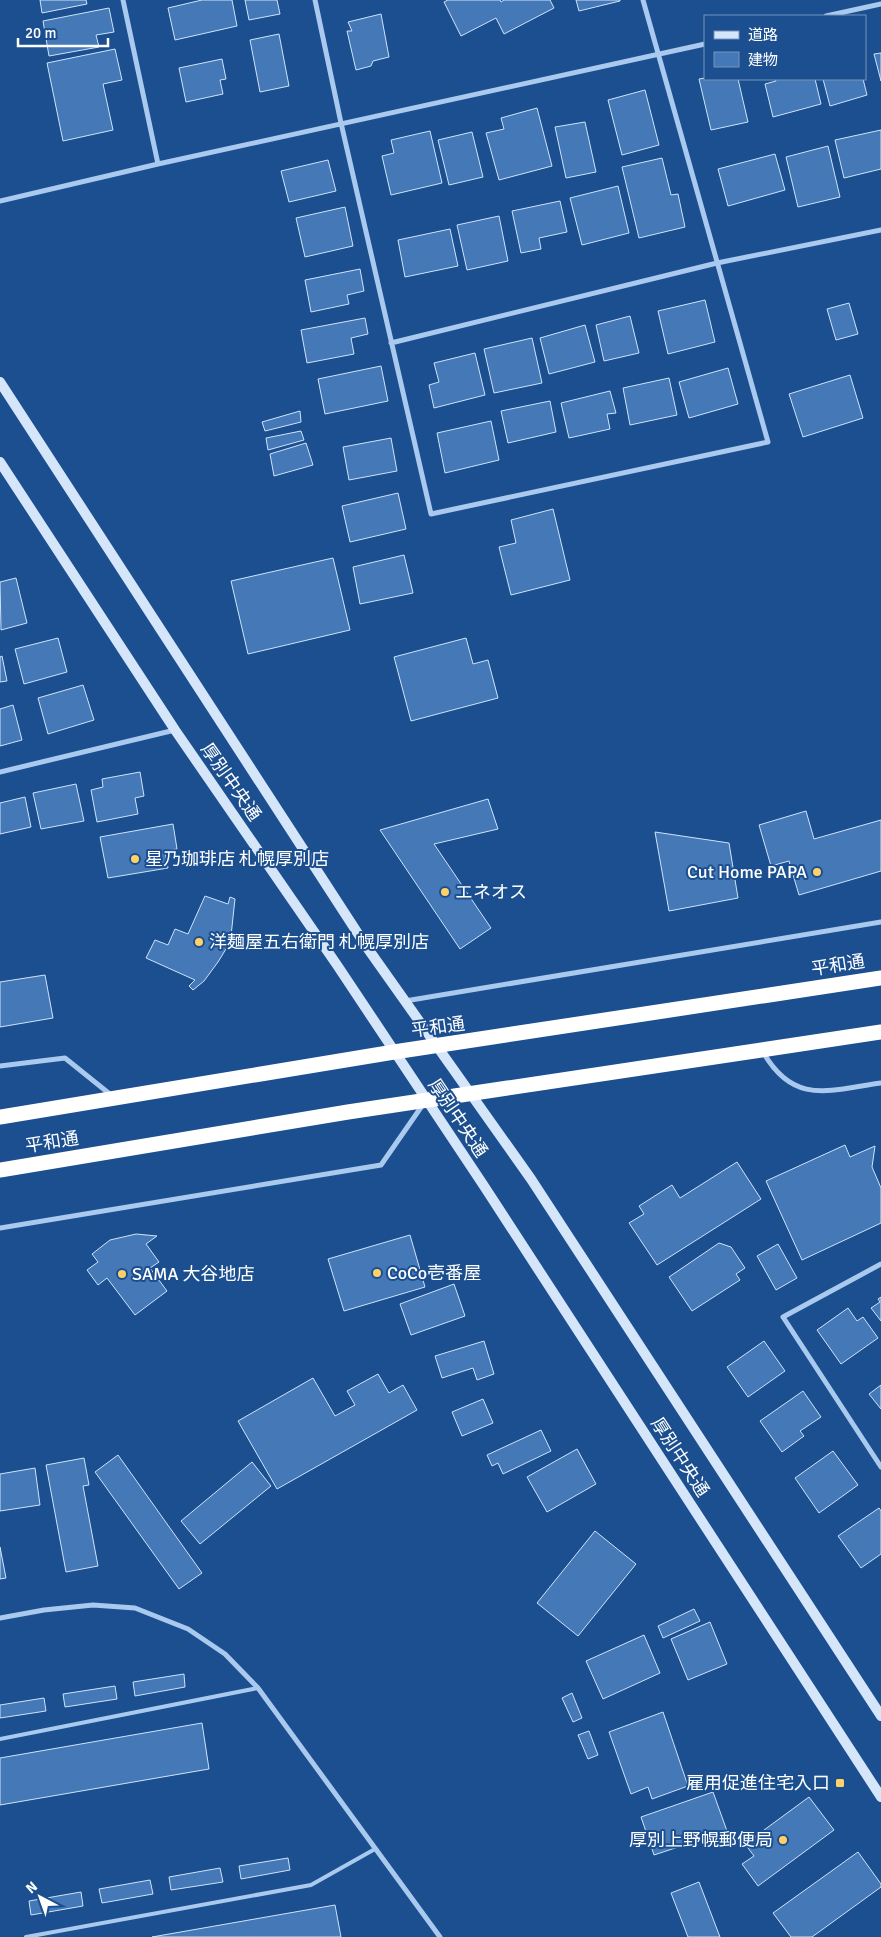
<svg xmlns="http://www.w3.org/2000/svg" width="881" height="1937" font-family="Signika,'Noto Sans JP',sans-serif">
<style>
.building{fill:#4478b7;stroke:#cfe3fa}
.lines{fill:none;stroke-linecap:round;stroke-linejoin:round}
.lane{stroke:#a9c9ee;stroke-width:4}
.street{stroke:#a9c9ee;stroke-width:5}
.secondary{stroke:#d6e6fa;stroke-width:10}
.highway{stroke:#fff;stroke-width:15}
.poi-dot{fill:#ffd166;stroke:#1b4f8f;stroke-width:2}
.labels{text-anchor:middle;stroke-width:4;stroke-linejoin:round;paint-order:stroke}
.street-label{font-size:18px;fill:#fff;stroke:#1b4f8f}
.poi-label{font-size:18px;fill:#fff;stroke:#1b4f8f;text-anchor:start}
</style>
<rect width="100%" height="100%" fill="#1b4f8f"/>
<path class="building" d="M40,0h46l1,4 -45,9z
M202,0h30l5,26 -62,14 -7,-32z
M245,0h32l3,14 -31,6z
M448,0h52l1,2 3,-2h46l4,8 -50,26 -8,-16 -35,18 -17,-34z
M576,0h44v1l-41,10z
M109,8l5,24 -18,3 3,12 -50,9 -6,-35z
M381,14l8,43 -16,4 -2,5 -15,4 -9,-39h5l-4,-9z
M279,34l10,52 -29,6 -10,-52z
M115,49l7,31 -19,4 10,46 -50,11 -16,-78z
M881,53v28l-7,-27z
M222,59l4,20 -6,1 3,14 -37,8 -7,-34z
M705,78l33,1 10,43 -37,8 -12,-51z
M775,79h40l6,25 -48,13 -8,-33 11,-3z
M823,79h40l4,16 -37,11z
M645,90l14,55 -37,10 -14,-55z
M537,108l15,58 -53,14 -13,-47 18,-4 -3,-11z
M585,122l11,50 -30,6 -11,-51z
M881,130v39l-37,9 -9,-38z
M430,131l12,52 -51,12 -9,-39 12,-3 -3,-13z
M472,132l11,45 -34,8 -11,-45z
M828,146l12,51 -42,10 -12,-50z
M775,154l10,36 -57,16 -10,-37z
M662,158l9,37 7,-1 7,33 -46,11 -17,-71z
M328,160l8,31 -47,11 -8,-31z
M618,186l11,47 -47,12 -12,-47z
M560,201l7,31 -28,6 2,11 -20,4 -9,-42z
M345,207l8,39 -48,11 -9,-39z
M499,216l9,45 -41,9 -10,-45z
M450,229l8,37 -53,11 -7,-37z
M360,269l4,22 -17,4 2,9 -38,8 -6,-32z
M705,300l10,42 -47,12 -10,-43z
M849,303l9,31 -22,6 -9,-31z
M630,316l9,37 -35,8 -8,-36z
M365,318l3,16 -17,4 3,16 -47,9 -6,-33z
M585,325l10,37 -46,12 -9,-36z
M532,338l10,45 -48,10 -10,-44z
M475,353l10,42 -51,13 -5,-23 10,-3 -5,-19z
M381,366l7,35 -63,13 -7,-35z
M728,368l10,36 -49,14 -10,-36z
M850,375l13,43 -60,19 -14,-43z
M669,378l8,37 -47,10 -7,-37z
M610,391l6,22 -9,1 3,15 -41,9 -8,-35z
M550,401l6,31 -48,11 -7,-32z
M300,411l1,11 -36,9 -3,-9z
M491,421l8,39 -54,13 -8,-40z
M301,431l3,9 -36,10 -2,-12z
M391,438l6,33 -48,9 -6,-33z
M306,443l7,22 -39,11 -4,-22z
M398,493l8,36 -56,13 -8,-36z
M553,509l17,71 -59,15 -12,-48 17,-4 -5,-23z
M404,555l9,38 -53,11 -7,-37z
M333,558l17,72 -102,24 -17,-73z
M16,578l11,45 -26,7 -1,-48z
M58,638l9,34 -43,12 -9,-35z
M466,638l7,26 15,-4 10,38 -87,23 -17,-64z
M2,656l5,25 -7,1v-25z
M83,685l11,35 -46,14 -10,-36z
M13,705l9,35 -22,6v-37z
M140,772l4,24 -9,2 3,16 -41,8 -6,-32 12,-3 -1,-8z
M76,784l8,37 -43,8 -8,-36z
M25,797l6,30 -31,7v-31z
M488,799l10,30 -64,15 57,84 -31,21 -80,-119z
M806,811l8,28 67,-19v51l-82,24 -10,-34 -18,5 -12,-41z
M173,824l4,25 -12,2 3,17 -60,10 -8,-41z
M655,832l74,11 9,55 -69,13z
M205,896l23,8 2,-7 5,2 -1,9 -3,28 -5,13 -8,13 -14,19 -11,9 -4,-4 6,-6 -49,-22 9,-18 13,5 7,-16 13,5z
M45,975l8,43 -53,9v-45z
M845,1145l5,12 25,-11 -3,21 9,21v35l-79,37 -36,-79z
M737,1162l24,37 -104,66 -28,-42 15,-9 -5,-8 33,-21 8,13z
M136,1234l21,2 -11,8 13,18 -9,6 17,23 -32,24 -28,-37 -9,7 -11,-15 11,-8 -6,-8 18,-14z
M410,1235l15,52 -81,24 -16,-52z
M719,1243l12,4 14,21 -9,6 4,6 -48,31 -23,-34z
M778,1244l19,34 -21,12 -19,-34z
M454,1284l11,32 -54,19 -11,-31z
M881,1297v24l-10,-13 9,-6 -2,-3z
M848,1308l9,13 6,-4 15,21 -37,26 -24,-34z
M484,1341l10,33 -17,6 -4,-12 -31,10 -7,-22z
M764,1341l21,30 -37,26 -21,-30z
M378,1374l11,19 14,-8 14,25 -140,79 -39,-68 75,-43 22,38 20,-11 -8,-14z
M881,1385v24l-12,-15z
M803,1391l18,26 -21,14 4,5 -22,16 -22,-31z
M483,1399l10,24 -31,13 -10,-24z
M541,1430l10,21 -48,23 -5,-11 -6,3 -5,-11z
M577,1449l19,35 -49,28 -20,-35z
M833,1451l25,34 -39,28 -24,-35z
M118,1455l84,118 -23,16 -84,-117z
M84,1458l5,27 -6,1 15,80 -32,6 -20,-107z
M252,1462l19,24 -71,58 -19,-23z
M35,1468l5,37 -40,6v-37z
M879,1508l2,3v43l-20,14 -23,-32z
M595,1531l41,33 -58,72 -41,-33z
M0,1547l6,31 -6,1z
M694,1609l6,12 -37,17 -5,-12z
M710,1622l17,42 -39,16 -17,-41z
M644,1635l16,38 -57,26 -17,-38z
M184,1674l1,13 -50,9 -2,-14z
M115,1686l2,13 -52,8 -2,-13z
M572,1693l10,25 -9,4 -11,-24z
M44,1698l2,13 -46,7v-13z
M663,1712l25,74 -36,13 -4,-12 -17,7 -22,-62z
M202,1723l7,46 -209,36v-47z
M589,1731l9,24 -10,4 -10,-24z
M713,1792l14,39 -73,24 -13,-38z
M809,1797l25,33 -76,56 -16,-22 12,-8 -9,-12z
M858,1852l23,32v3l-69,50h-21l-18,-24z
M288,1858l2,12 -49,9 -2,-13z
M220,1868l3,14 -52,8 -2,-13z
M150,1880l3,14 -51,9 -3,-14z
M699,1882l21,55h-32l-17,-44z
M81,1892l2,14 -52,9 -2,-14z
M335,1905l6,32h-189z"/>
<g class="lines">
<path class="lane" d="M0,1739l258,-51
M26,1937l285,-52 64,-36"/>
<path class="street" d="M123,0l35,164
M315,0l26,123 90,391 337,-72 -125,-442
M826,16l55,-12
M0,201l158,-37 547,-120
M391,343l326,-80 164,-33
M0,772l175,-42
M405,1001l476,-79
M763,1052c31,54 67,38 118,31
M0,1066l65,-8 46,37
M0,1228l381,-63 43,-62
M881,1264l-98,53 98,150
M0,1618l44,-8 49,-5 42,3 53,21 37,25 33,34 182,249"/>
<path class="secondary" d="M0,382l366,564 165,233 350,537
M0,462l175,268 162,235 147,221 397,611"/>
<path class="highway" d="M0,1117l394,-65 487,-74
M0,1170l348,-58 533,-80"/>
</g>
<g class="poi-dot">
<circle cx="135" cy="859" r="5"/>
<circle cx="817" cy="872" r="5"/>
<circle cx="445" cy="892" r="5"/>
<circle cx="199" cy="942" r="5"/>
<circle cx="377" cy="1273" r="5"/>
<circle cx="122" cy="1274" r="5"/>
<rect x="835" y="1778" width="10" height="10" rx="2.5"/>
<circle cx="783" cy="1840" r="5"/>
</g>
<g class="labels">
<g class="street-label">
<text transform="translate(231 782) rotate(55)" y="6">厚別中央通</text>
<text transform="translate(838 965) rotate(-9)" y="6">平和通</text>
<text transform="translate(438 1027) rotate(-8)" y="6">平和通</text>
<text transform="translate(458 1118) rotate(56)" y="6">厚別中央通</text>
<text transform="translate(52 1142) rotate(-9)" y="6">平和通</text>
<text transform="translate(680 1457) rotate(57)" y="6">厚別中央通</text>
</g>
<g class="poi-label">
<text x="145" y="865">星乃珈琲店 札幌厚別店</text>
<text x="807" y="878" text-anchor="end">Cut Home PAPA</text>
<text x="455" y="898">エネオス</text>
<text x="209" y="948">洋麺屋五右衛門 札幌厚別店</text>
<text x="387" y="1279">CoCo壱番屋</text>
<text x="132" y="1280">SAMA 大谷地店</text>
<text x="830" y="1789" text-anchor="end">雇用促進住宅入口</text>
<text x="773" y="1846" text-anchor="end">厚別上野幌郵便局</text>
</g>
</g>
<rect x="704" y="15" width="162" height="65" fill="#1b4f8f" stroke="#7695bc"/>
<rect x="714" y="31" width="25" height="8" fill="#d6e6fa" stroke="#7695bc"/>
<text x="748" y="40" font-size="15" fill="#ffffff">道路</text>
<rect x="714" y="52" width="25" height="15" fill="#4478b7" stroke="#7695bc"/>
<text x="748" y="65" font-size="15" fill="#ffffff">建物</text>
<g transform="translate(40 1897) rotate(319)" stroke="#1b4f8f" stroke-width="4" paint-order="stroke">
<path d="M0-4L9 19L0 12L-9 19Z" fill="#ffffff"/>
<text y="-8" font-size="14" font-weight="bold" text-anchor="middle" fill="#ffffff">N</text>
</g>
<path d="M18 38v8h90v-8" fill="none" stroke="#ffffff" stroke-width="2.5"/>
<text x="25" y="38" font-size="15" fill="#ffffff" stroke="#1b4f8f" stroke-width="4" paint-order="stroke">20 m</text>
</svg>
